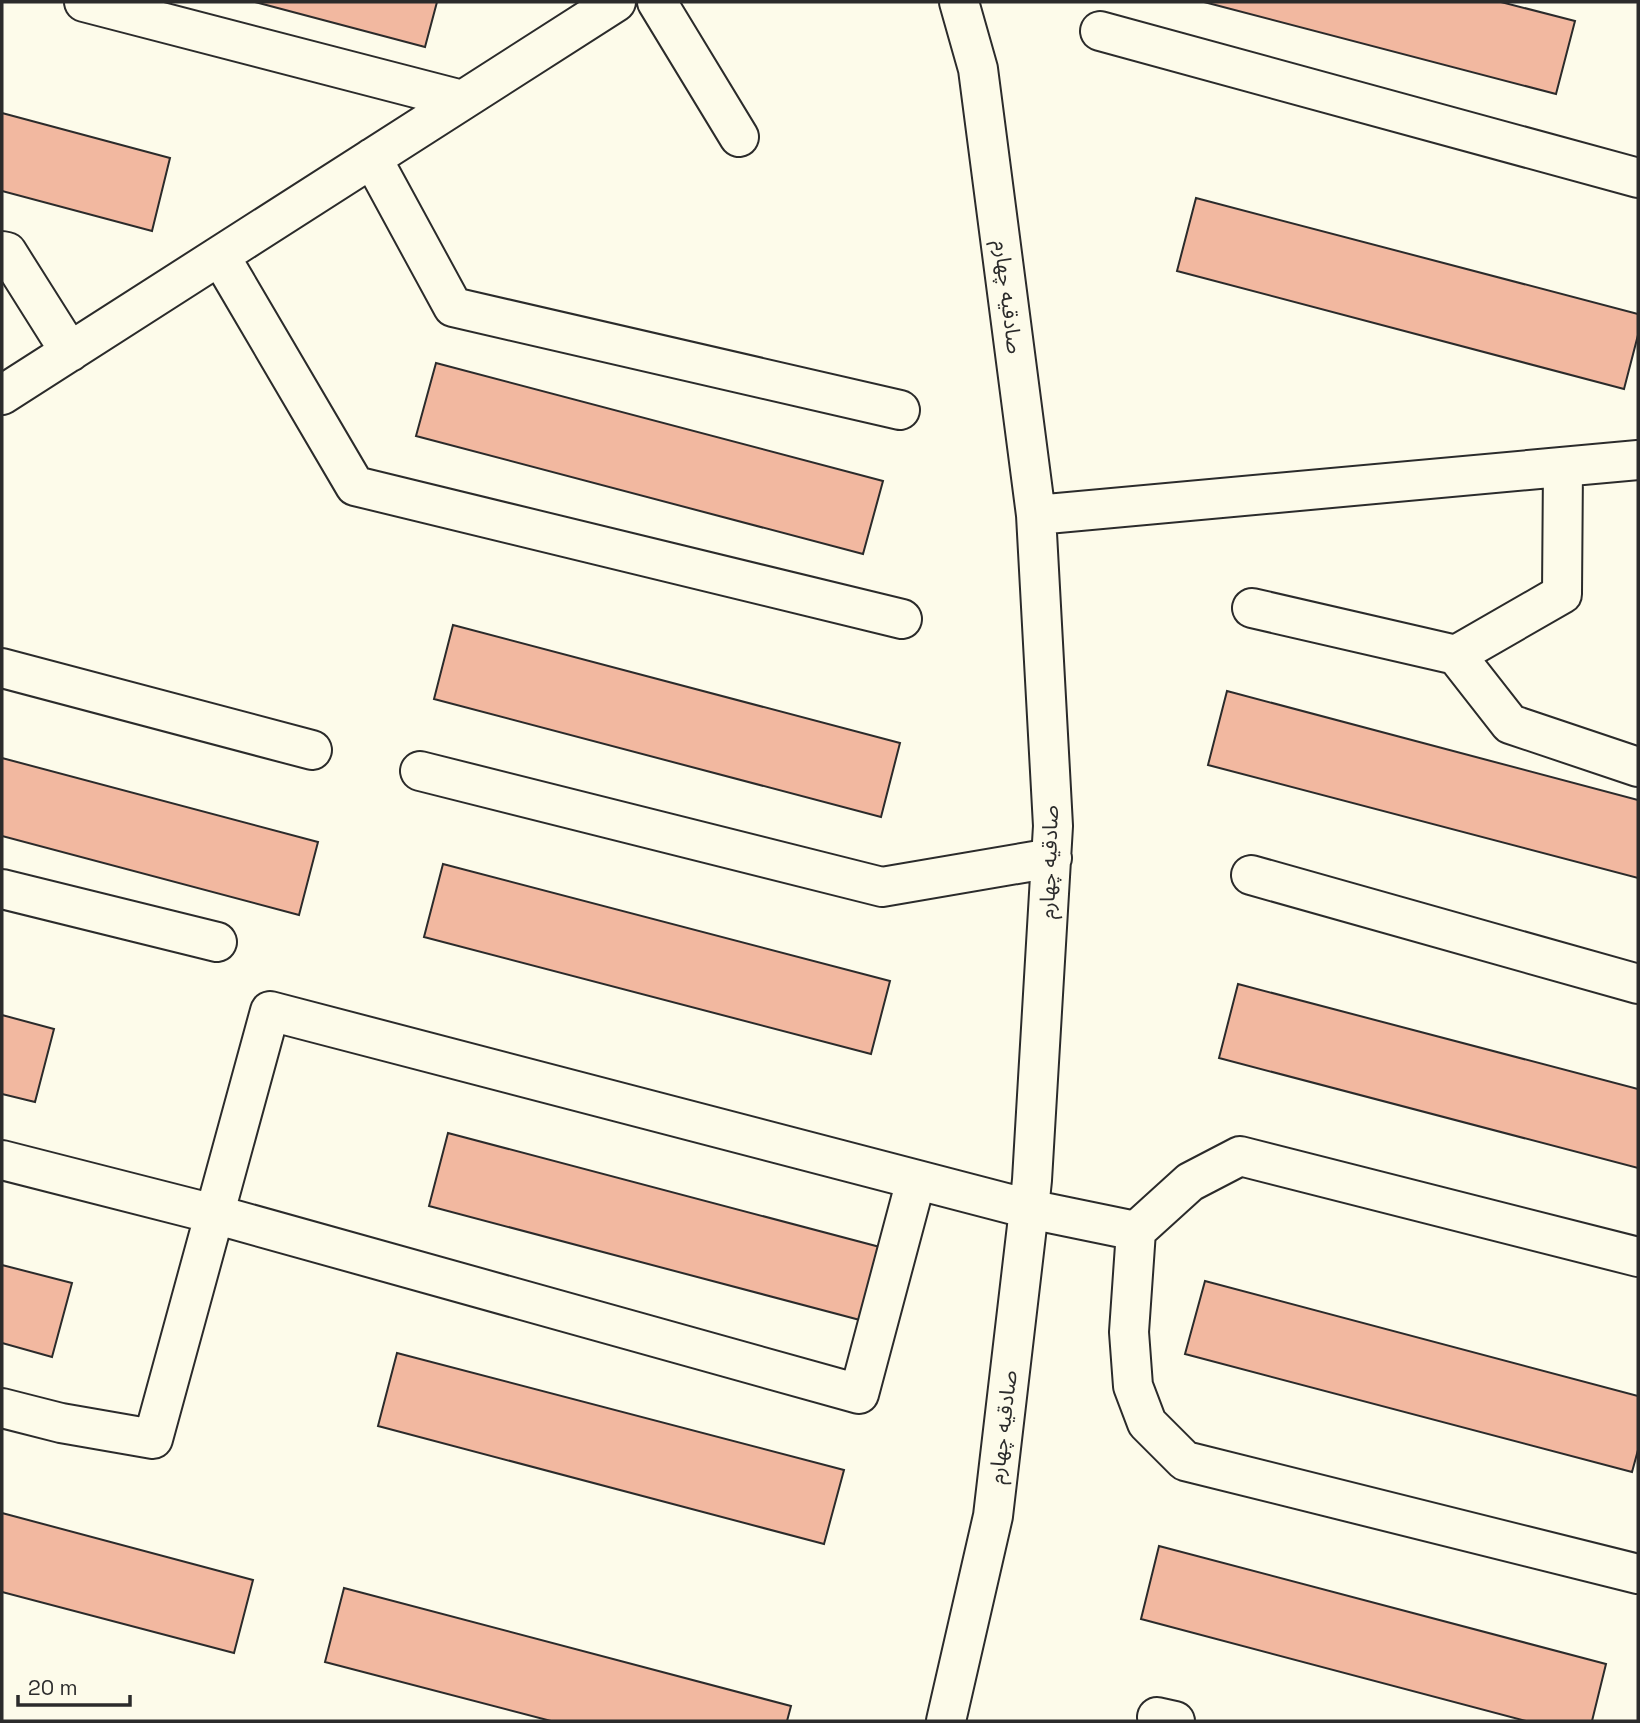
<svg xmlns="http://www.w3.org/2000/svg" width="1640" height="1723" font-family="'Space Grotesk','Noto Sans Arabic',sans-serif">
<style>
.building{fill:#f2b8a0;stroke:#2b2b2b;stroke-width:2}
.lines{fill:none;stroke-linecap:round;stroke-linejoin:round}
.minor-casing{stroke:#2b2b2b;stroke-width:42}
.minor{stroke:#fdfbea;stroke-width:38}
.labels{text-anchor:middle;stroke-width:5;stroke-linejoin:round;paint-order:stroke}
.street-label{font-size:21px;fill:#2b2b2b;stroke:#fdfbea}
</style>
<rect width="100%" height="100%" fill="#fdfbea"/>
<path class="building" d="M255,2h182l-12,45z
M1204,2h297l74,19 -19,73z
M2,113l168,45 -18,73 -150,-40z
M1196,198l442,116v21l-14,54 -447,-118z
M436,363l447,118 -20,73 -447,-118z
M453,625l447,118 -19,74 -447,-118z
M1227,691l411,109v78l-430,-113z
M2,758l316,84 -19,73 -297,-79z
M443,864l447,117 -19,73 -447,-117z
M1238,984l400,105v79l-419,-110z
M2,1015l52,14 -19,73 -33,-8z
M448,1133l447,118 -20,73 -446,-118z
M2,1265l70,18 -20,74 -50,-14z
M1205,1281l433,115v54l-6,22 -447,-118z
M397,1353l447,117 -20,74 -446,-118z
M2,1513l251,67 -19,73 -232,-61z
M1159,1546l447,118 -14,57h-66l-385,-102z
M344,1588l447,118 -4,15h-236l-226,-59z"/>
<g class="lines">
<defs>
<path id="minor" d="M84,2l378,98
M657,2l82,135
M1100,31l538,147
M372,158l81,149 447,103
M2,251l5,1 63,100
M220,256l135,230 547,133
M2,395l614,-393
M1036,515l602,-55
M1252,608l204,47 106,-61 1,-127
M1456,655l54,69 128,43
M2,668l310,82
M420,771l462,116 170,-29
M1251,875l387,109
M2,889l215,53
M2,1160l212,54 645,180 57,-214
M1136,1231l-7,101 4,54 14,37 38,38 453,113
M2,1408l59,15 92,16 117,-428 759,198 107,22 54,-49 50,-26 398,101
M1157,1717l18,4
M946,1721l47,-205 36,-307 3,-29 21,-354 -17,-311 -58,-446 -19,-67"/>
</defs>
<use href="#minor" class="minor-casing"/>
<use href="#minor" class="minor"/>
</g>
<g class="labels">
<g class="street-label">
<text transform="translate(1008 297) rotate(83)" y="7">صادقیه چهارم</text>
<text transform="translate(1049 862) rotate(-88)" y="7">صادقیه چهارم</text>
<text transform="translate(1003 1427) rotate(-83)" y="7">صادقیه چهارم</text>
</g>
</g>
<rect width="1640" height="1723" fill="none" stroke="#2b2b2b" stroke-width="7"/>
<path d="M18 1695v10h112v-10" fill="none" stroke="#2b2b2b" stroke-width="3.5"/>
<text x="28" y="1695" font-size="21" fill="#2b2b2b" stroke="#fdfbea" stroke-width="5" paint-order="stroke">20 m</text>
</svg>
